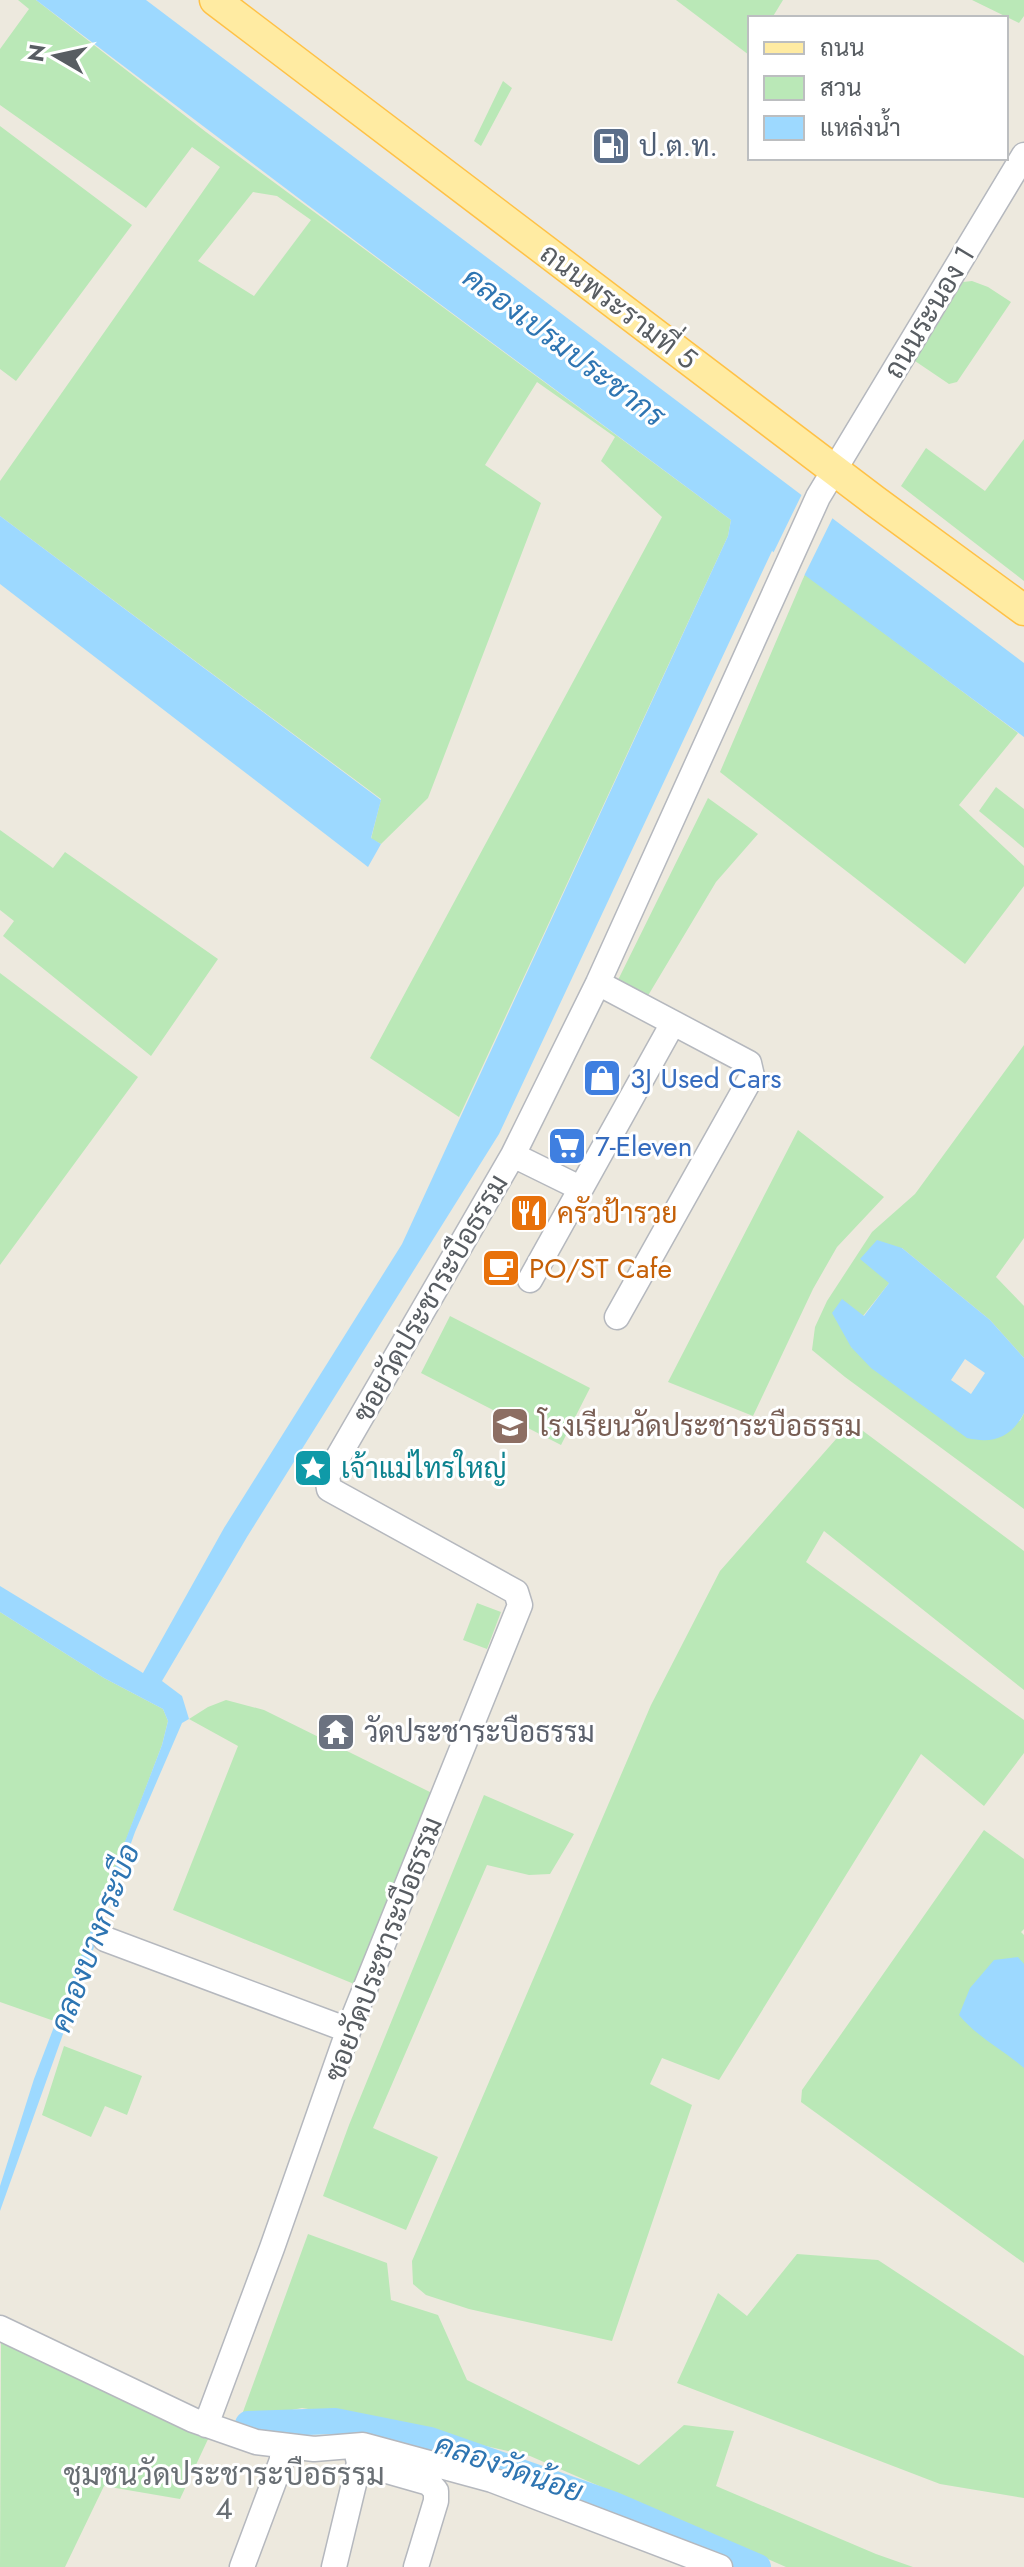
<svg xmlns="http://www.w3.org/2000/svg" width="1024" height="2567" font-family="Jost,Sarabun,sans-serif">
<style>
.green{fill:#bae8b7;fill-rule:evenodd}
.water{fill:#9dd9ff;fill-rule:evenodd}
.pier{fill:#ede9de}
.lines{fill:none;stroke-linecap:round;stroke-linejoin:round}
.canal{stroke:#9dd9ff;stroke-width:26}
.minor-casing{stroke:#b5b8be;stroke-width:27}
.major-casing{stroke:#ffc146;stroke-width:33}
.minor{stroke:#fff;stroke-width:24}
.major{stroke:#ffeba2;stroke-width:30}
.labels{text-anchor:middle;stroke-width:6;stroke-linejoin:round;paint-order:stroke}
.service-label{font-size:28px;fill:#4e5e75;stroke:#fff;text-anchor:start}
.street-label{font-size:28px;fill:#585d62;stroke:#fff}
.shop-label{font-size:28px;fill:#366cbe;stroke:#fff;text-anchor:start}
.food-label{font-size:28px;fill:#c56008;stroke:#fff;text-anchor:start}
.education-label{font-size:28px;fill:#785e54;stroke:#fff;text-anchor:start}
.culture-label{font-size:28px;fill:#0d838f;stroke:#fff;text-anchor:start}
.worship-label{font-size:28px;fill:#5b616d;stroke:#fff;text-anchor:start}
.water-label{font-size:30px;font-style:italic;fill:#2e75b2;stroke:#fff}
.neighbourhood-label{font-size:30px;fill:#696f74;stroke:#fff}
</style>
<rect width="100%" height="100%" fill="#ede9de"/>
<path class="green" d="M18,0h18l170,132 525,388 -3,16 -269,581 -89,-59 292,-541 -61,-56 14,-24 -78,-55 -52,83 56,38 -113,295 -47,46 -10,-5 10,-40 -381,-283v-35l220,-314 -28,-20 -46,61 -146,-103v-56l29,-40zM253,192l24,4 34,24 -57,76 -56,-35z
M676,0h107l-11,18h-22l-1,37z
M972,0h52v16l-5,7z
M503,81l9,7 -31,58 -7,-5z
M0,126l132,99 -116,156 -16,-12z
M972,281l16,6 23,15 -54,80 -8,2 -34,-23 48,-79z
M1024,439v142l-123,-95 25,-38 59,43z
M805,574l213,159 -59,72 65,61v20l-59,78 -245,-192z
M996,787l28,22v39l-45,-37z
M708,798l50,36 -42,48 -70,117 -28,-19z
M0,830l53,38 12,-16 153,107 -67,97 -148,-120 11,-15 -14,-11z
M0,973l138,104 -138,188z
M1024,1045v193l-28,39 28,29v52l-34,-38 -88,-72 -12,34 -27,34 -12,31 169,74 4,-8v96l-179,-132 -33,-27 3,-23 12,-26 45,-69 43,-38z
M798,1130l86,67 -47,50 -24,42 -60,127 -85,-34z
M450,1316l140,72 -29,57 -140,-72z
M851,1422l173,129v139l-200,-159 -18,31 218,158v33l-40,53 -63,-52 -202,326 -57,-22 -12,26 42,21 -80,236 -143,-32 -43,-14 -13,-11 -1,-23 239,-556 69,-134z
M477,1603l24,9 -14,37 -24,-9z
M0,1612l104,66 59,31 5,12 -6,24 -105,277 -57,-20z
M226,1700l38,10 170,84 -75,192 -186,-76 65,-164 -49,-27 19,-12z
M484,1795l90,39 -24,40 -21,1 -42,-10 -114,263 65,29 -32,73 -83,-34 26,-71z
M984,1830l40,29v70l-3,3 3,3v328l-223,-161 1,-12z
M64,2046l78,30 -15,39 -22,-9 -14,31 -49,-22z
M308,2234l79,29 4,37 47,15 29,65 172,85 45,-40 50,6 -18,55 160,68 37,13h-127l-256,-111 -177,-40 -51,-8 -62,12z
M797,2254l81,6 146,96v142l-84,-14 -263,-101 41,-90 29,23z
M1,2342l208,95 -29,62 -76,-13 -39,81h-65z"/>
<path class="water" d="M36,0h110l878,663v74l-252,-186 -273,583 -252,403 -85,144 20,15 7,23 -7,4 -47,109 -135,379v-25l34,-107 128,-334 6,-24 -5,-12 -59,-31 -104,-66v-26l143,87 81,-145 178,-284 326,-708 3,-16 -349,-259z
M0,516l381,284 -10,38 10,6 -13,23 -368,-283z
M877,1240l25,8 88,72 34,38v55c-13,25 -31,31 -57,25l-96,-70 -20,-21 -19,-34 10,-14 22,17 25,-33 -29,-24zM965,1359l20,14 -14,21 -20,-14z
M1018,1957l6,7v104c-22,-19 -47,-31 -65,-53l11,-27 24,-28z"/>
<path class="pier" d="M802,494l32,21 -31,63 -30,-22 -10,23 -2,-1z"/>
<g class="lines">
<path class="canal" d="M248,2424l87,-3 95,19 182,64 146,63"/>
<defs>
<path id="minor" d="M598,983l151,80 3,13 -135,241
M513,1155l67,33
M530,1280l143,-257
M105,1939l243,91
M0,2328l193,92 63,22 58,7 49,-4 129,35 228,87
M206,2425l66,-177 78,-222 170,-421 -4,-13 -187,-103 -2,-13 186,-321 85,-172 220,-486 206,-342
M359,2463l70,20 7,8v10l-20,66
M242,2567l40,-107v-14
M334,2567l25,-104 -3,-14"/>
<path id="major" d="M215,0l660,501 149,109"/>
</defs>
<use href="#minor" class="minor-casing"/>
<use href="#major" class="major-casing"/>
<use href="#minor" class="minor"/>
<use href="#major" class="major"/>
</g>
<defs>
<symbol id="fuel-square" viewBox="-11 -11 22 22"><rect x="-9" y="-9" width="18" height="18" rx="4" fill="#5c6f8a" stroke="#fff"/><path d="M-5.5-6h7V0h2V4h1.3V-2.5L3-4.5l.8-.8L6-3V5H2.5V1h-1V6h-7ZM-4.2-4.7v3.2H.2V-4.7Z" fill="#fff"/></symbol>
<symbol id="shop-square" viewBox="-11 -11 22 22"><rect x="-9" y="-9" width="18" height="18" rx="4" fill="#3f7fe0" stroke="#fff"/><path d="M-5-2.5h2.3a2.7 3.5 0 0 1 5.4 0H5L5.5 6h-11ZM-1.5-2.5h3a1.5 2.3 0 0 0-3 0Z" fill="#fff"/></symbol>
<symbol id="supermarket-square" viewBox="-11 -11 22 22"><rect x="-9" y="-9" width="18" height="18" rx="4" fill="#3f7fe0" stroke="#fff"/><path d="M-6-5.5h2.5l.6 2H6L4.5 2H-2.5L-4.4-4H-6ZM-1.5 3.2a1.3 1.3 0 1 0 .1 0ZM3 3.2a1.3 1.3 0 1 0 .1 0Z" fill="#fff"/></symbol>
<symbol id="restaurant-square" viewBox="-11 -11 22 22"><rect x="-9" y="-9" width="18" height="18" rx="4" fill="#e8710a" stroke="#fff"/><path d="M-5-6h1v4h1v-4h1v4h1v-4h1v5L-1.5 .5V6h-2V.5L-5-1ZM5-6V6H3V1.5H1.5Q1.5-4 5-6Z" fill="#fff"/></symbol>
<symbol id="cafe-square" viewBox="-11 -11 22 22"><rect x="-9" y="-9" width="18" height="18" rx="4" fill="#e8710a" stroke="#fff"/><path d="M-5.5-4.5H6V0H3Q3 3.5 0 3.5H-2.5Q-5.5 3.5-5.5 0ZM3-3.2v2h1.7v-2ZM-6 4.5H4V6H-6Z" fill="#fff"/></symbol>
<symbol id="school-square" viewBox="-11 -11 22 22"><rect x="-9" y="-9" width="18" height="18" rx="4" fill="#8d6e63" stroke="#fff"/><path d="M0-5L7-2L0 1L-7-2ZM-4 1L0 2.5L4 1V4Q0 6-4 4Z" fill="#fff"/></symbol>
<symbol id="sight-square" viewBox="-11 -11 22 22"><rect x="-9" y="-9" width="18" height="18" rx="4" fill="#0f9aa8" stroke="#fff"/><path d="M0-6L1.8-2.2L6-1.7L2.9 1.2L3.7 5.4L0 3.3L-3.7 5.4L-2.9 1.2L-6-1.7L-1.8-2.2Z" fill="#fff"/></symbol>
<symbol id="temple-square" viewBox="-11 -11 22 22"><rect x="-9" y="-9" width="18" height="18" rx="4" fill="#6b7280" stroke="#fff"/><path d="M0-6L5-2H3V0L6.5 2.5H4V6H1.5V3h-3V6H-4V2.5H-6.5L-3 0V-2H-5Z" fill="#fff"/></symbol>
</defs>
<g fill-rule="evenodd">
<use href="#fuel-square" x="589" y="124" width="44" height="44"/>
<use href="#shop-square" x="580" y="1056" width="44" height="44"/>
<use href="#supermarket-square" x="545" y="1124" width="44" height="44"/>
<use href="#restaurant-square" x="507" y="1191" width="44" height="44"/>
<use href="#cafe-square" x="479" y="1246" width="44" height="44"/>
<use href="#school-square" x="488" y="1404" width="44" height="44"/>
<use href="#sight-square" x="291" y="1446" width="44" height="44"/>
<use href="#temple-square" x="314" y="1710" width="44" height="44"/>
</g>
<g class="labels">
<g class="service-label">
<text x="639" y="156">ป.ต.ท.</text>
</g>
<g class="street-label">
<text transform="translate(619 306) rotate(37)" y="10">ถนนพระรามที่ 5</text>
<text transform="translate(929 312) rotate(-59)" y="10">ถนนระนอง 1</text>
<text transform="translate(430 1298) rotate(-60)" y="10">ซอยวัดประชาระบือธรรม</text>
<text transform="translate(383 1949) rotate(-69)" y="10">ซอยวัดประชาระบือธรรม</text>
</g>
<g class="shop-label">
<text x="630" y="1088">3J Used Cars</text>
<text x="595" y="1156">7-Eleven</text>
</g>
<g class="food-label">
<text x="557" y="1223">ครัวป้ารวย</text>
<text x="529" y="1278">PO/ST Cafe</text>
</g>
<g class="education-label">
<text x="538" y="1436">โรงเรียนวัดประชาระบือธรรม</text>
</g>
<g class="culture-label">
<text x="341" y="1478">เจ้าแม่ไทรใหญ่</text>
</g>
<g class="worship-label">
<text x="364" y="1742">วัดประชาระบือธรรม</text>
</g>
<g class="water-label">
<text transform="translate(564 347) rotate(37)" y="10">คลองเปรมประชากร</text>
<text transform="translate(95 1938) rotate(-69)" y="10">คลองบางกระบือ</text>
<text transform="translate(509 2468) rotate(19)" y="10">คลองวัดน้อย</text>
</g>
<g class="neighbourhood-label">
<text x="224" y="2485">ชุมชนวัดประชาระบือธรรม<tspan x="224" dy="34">4</tspan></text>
</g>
</g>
<rect x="748" y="16" width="260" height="144" fill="#ffffff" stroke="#bcbec0" stroke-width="2"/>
<rect x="764" y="42" width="40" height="12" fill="#ffeba2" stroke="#bcbec0" stroke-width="2"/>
<text x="820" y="56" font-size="24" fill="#585d62">ถนน</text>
<rect x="764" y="76" width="40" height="24" fill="#bae8b7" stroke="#bcbec0" stroke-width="2"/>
<text x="820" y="96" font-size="24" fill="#585d62">สวน</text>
<rect x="764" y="116" width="40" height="24" fill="#9dd9ff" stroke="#bcbec0" stroke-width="2"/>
<text x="820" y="136" font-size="24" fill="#585d62">แหล่งน้ำ</text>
<g transform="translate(56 56) rotate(279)" stroke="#ffffff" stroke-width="6" paint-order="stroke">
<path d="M0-6L14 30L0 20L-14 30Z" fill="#585d62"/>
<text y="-12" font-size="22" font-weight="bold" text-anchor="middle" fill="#585d62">N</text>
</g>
</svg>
